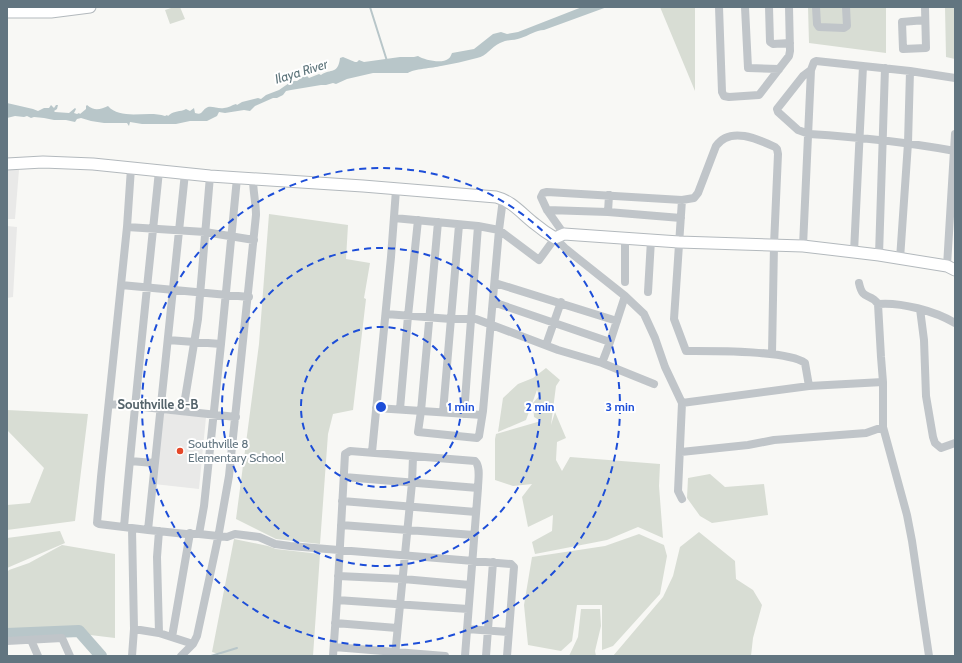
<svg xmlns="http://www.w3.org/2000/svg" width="962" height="663" font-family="Cabin,sans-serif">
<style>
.built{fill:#e9e9e8}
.green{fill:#d8ddd4}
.water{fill:#b8c6c9}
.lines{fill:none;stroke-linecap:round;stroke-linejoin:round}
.stream{stroke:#b8c6c9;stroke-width:2}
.river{stroke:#b8c6c9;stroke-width:12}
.secondary-casing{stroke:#b3b9bd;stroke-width:13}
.street{stroke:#c0c5c9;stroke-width:8}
.secondary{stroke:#fff;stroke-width:11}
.ring{fill:none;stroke:#1d4ed8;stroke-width:2;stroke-dasharray:7 5}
.poi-dot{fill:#e54728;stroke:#fff;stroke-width:1.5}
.labels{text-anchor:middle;stroke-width:4;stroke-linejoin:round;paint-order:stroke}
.poi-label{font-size:12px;fill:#627580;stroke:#fff;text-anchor:start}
.water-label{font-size:13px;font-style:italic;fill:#5e757b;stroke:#fff}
.neighbourhood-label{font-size:13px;font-weight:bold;fill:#54636b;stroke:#fff}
.centre{fill:#1d4ed8;stroke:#fff;stroke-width:2}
.ring-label{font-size:12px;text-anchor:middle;font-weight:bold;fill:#1d4ed8;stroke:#fff;stroke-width:4;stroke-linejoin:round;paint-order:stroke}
</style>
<rect width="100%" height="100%" fill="#f8f8f5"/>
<path class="built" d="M7,169l12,1 -4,49h-8z
M7,226l10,1 -4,70 -6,1z
M160,413l46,4 -7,72 -45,-5z"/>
<path class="green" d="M174,7h6l5,12 -15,5 -5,-14z
M660,7h35v84z
M808,7h78v46l-77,-10z
M945,7h10v52l-9,-2z
M269,214l79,11 -2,34 24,4 -6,35 2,1 -13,111 -20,4 -5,20 -8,110 -44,-5 -40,-20 23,-175z
M546,368l14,12 -4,6 -5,39 -2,-1 2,1 4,-13 11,26 -9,4 -1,18 6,11 8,-14 90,7 -1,22 4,52 -25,-11 -31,13 -72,14 -3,-12 20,-11 1,-16 -25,12 -6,-30 10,-13 -19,2 -18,-6v-41l1,-5 45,-13 -7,-4 -1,-14 6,-7 -2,-6 -11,30 -28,12 5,-34 15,-14 15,-6z
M7,410l81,4 -13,107 -68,9v-25l23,-2 14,-35 -37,-38z
M710,474l15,13 39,-3 4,31 -56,8 -12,-7 -13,-18 1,-20z
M60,531l5,12 -58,25v-30z
M699,532l36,29 1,18 17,11 9,15 -9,33 -2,18h-138l50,-59 10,-21 7,-29z
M639,534l25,11 3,11 -7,38 -47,52 -11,4v-45h-25l-5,36 -11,10 -33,-6 -4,-40 8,-48 73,-11z
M234,539l34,7 8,3 44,5 -7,102h-89l-12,-4z
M62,545l53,9v84l-58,-7 -50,5v-64l2,-2 20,-7z
M581,609h19l1,17 -6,25 1,5h-27l9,-19z"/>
<path class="water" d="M582,7h25l-63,23c-8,0 -16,6 -23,8 -7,3 -14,1 -21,5 -9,4 -13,13 -23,15 -12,3 -24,6 -36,8 -8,2 -28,3 -33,7h-35l-26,6 -11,5 -3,-1 -7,2h-5l-30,5 -5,1 -3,4 -6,3h-4l-18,8 -5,5 -6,-1 -19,3 -6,-1 -2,4 -10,5h-17l-14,3h-34l-12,-2 -1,4 -2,-3h-23l-13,-2 -10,-3 -4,1 -2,3 -9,-2h-12l-10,-2 -10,-1 -3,1 -4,-2 -3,1 -9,-1 -8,2v-15l26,6 5,2 6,-3h5l2,-3 3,3 2,-3h2l-1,4 -3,2 1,1 14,1 6,-5 1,1 -2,4 3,1 2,-1 1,1 6,-5v-3l1,-1c8,7 14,4 21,1 13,15 40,4 57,10l2,-1 1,1c5,-5 9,-4 16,-6l2,-1 4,2 4,-3 1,5c8,3 6,-3 13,-6 5,-1 10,2 16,1 4,0 8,-3 12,-4l1,1 5,-3 16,-4 3,1 5,-4 13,-5 13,-9h5l7,-5h3l2,2 10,-4 2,1c10,-7 17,0 19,-17l3,-1 12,5h2l2,-2 5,2 36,-5h14l4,-1c6,4 24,8 30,3 2,-1 3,-4 4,-6l22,-4 19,-15 8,-2 6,2 11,-2z"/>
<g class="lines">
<path class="stream" d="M370,7l17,54
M211,656l26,-8"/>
<path class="river" d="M7,634l72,-3 22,25"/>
<defs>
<path id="secondary" d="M7,12h44l39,-5
M7,164l36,-2 50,2 117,12 153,10 133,11c16,4 26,17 39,27 6,5 13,10 20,14l9,-4 115,8 124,4 76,9 68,11 8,4"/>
</defs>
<use href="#secondary" class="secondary-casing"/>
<path class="street" d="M719,7l3,85 2,4 5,1 30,-2 30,-39 1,-5 -1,-44
M745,7l3,61 31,1
M769,7l1,35 3,2 17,-1
M816,7l1,17 2,3 25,1 3,-2 -1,-19
M925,7l1,41 -23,1 -1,-27 23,-2
M811,70l-8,6 -26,33 1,3 20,18 11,4c49,3 97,8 146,17
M131,168l-4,59 -26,250 -4,46 2,1 49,6 38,4h13l19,2 9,1 8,-3 24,3 16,7 15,2 221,18 3,3 -7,89
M682,200l-8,119 12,32c25,0 101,-1 119,12l4,23
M547,210l61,2 73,6
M608,212l1,-17
M394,218l84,8 21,4 40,30 16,-22 11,11 59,47 19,18 11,24 10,29 17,36 -4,88 4,8
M438,222l-17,189 -3,21 59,6 2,-2 4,-25 16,-181 4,-31
M127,227l78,5 49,8
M564,234l-17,-24 -6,-13 2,-4 4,-1 135,8 12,-2 4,-5 18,-47c14,-20 42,-7 59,1l2,2 1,5 -4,91 -2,109
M625,239v43
M803,246l8,-176 3,-8 2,-1 94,10 45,7
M854,252l9,-186
M879,255l6,-187
M900,259l8,-116 2,-72
M947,266l8,-132
M495,283l122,38
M859,283c4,19 11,9 19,21 23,-2 57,7 77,19
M121,285l128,12
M648,292l3,-52
M493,302l117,40
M878,304l3,53 2,25v45l24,88 5,26 17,115
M920,309l4,31 2,56 7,41 2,6 6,5 14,-5
M386,314l65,5h25l82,31 44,13 52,21
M168,340l53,4
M546,345l15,-43
M602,363l8,-21 15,-46
M682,403l127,-17 74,-4
M109,404l25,2 102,11
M376,408l106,7
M400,409l8,-93 10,-96
M183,411l15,-92 12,-143
M443,412l16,-187
M464,414l14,-188
M372,452l19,-195 5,-67
M681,452l67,-7 26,-5 92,-7 17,-6
M130,461l24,2
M344,477l134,11
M342,501l134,11
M341,525l133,10
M124,527c10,-119 23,-238 35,-356
M132,529l2,100 25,4 34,11
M148,530l37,-357
M199,534l5,-28 17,-162 16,-166
M338,576l65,3 67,6
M337,600l131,9
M335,623l62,5
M467,629l41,3
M159,633l-2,-76 2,-26
M172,637l18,-104
M31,640l7,16
M7,641l55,-3 8,18
M334,647l111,9
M132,656l2,-27
M181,656l12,-12 4,-8 21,-98 11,-62 27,-261c0,-12 -3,-24 -3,-36
M333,656l4,-56 8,-146 5,-3 125,10c6,6 3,19 3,27l-13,168
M395,656l17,-173 1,-26
M486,656l7,-94"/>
<use href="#secondary" class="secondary"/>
</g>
<g class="ring">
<circle cx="381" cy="407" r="80"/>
<circle cx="381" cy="407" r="159"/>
<circle cx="381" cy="407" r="239"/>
</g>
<circle class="poi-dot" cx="180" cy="451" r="4"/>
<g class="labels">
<g class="poi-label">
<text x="188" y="448">Southville 8<tspan x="188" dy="14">Elementary School</tspan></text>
</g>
<g class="water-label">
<text transform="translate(301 71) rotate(-17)" y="5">Ilaya River</text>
</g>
<g class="neighbourhood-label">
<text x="158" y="409">Southville 8-B</text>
</g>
</g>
<circle cx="381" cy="407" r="6" class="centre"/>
<g class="ring-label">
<text x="461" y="411">1 min</text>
<text x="540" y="411">2 min</text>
<text x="620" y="411">3 min</text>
</g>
<rect width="962" height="663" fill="none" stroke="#627580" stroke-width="16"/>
</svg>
